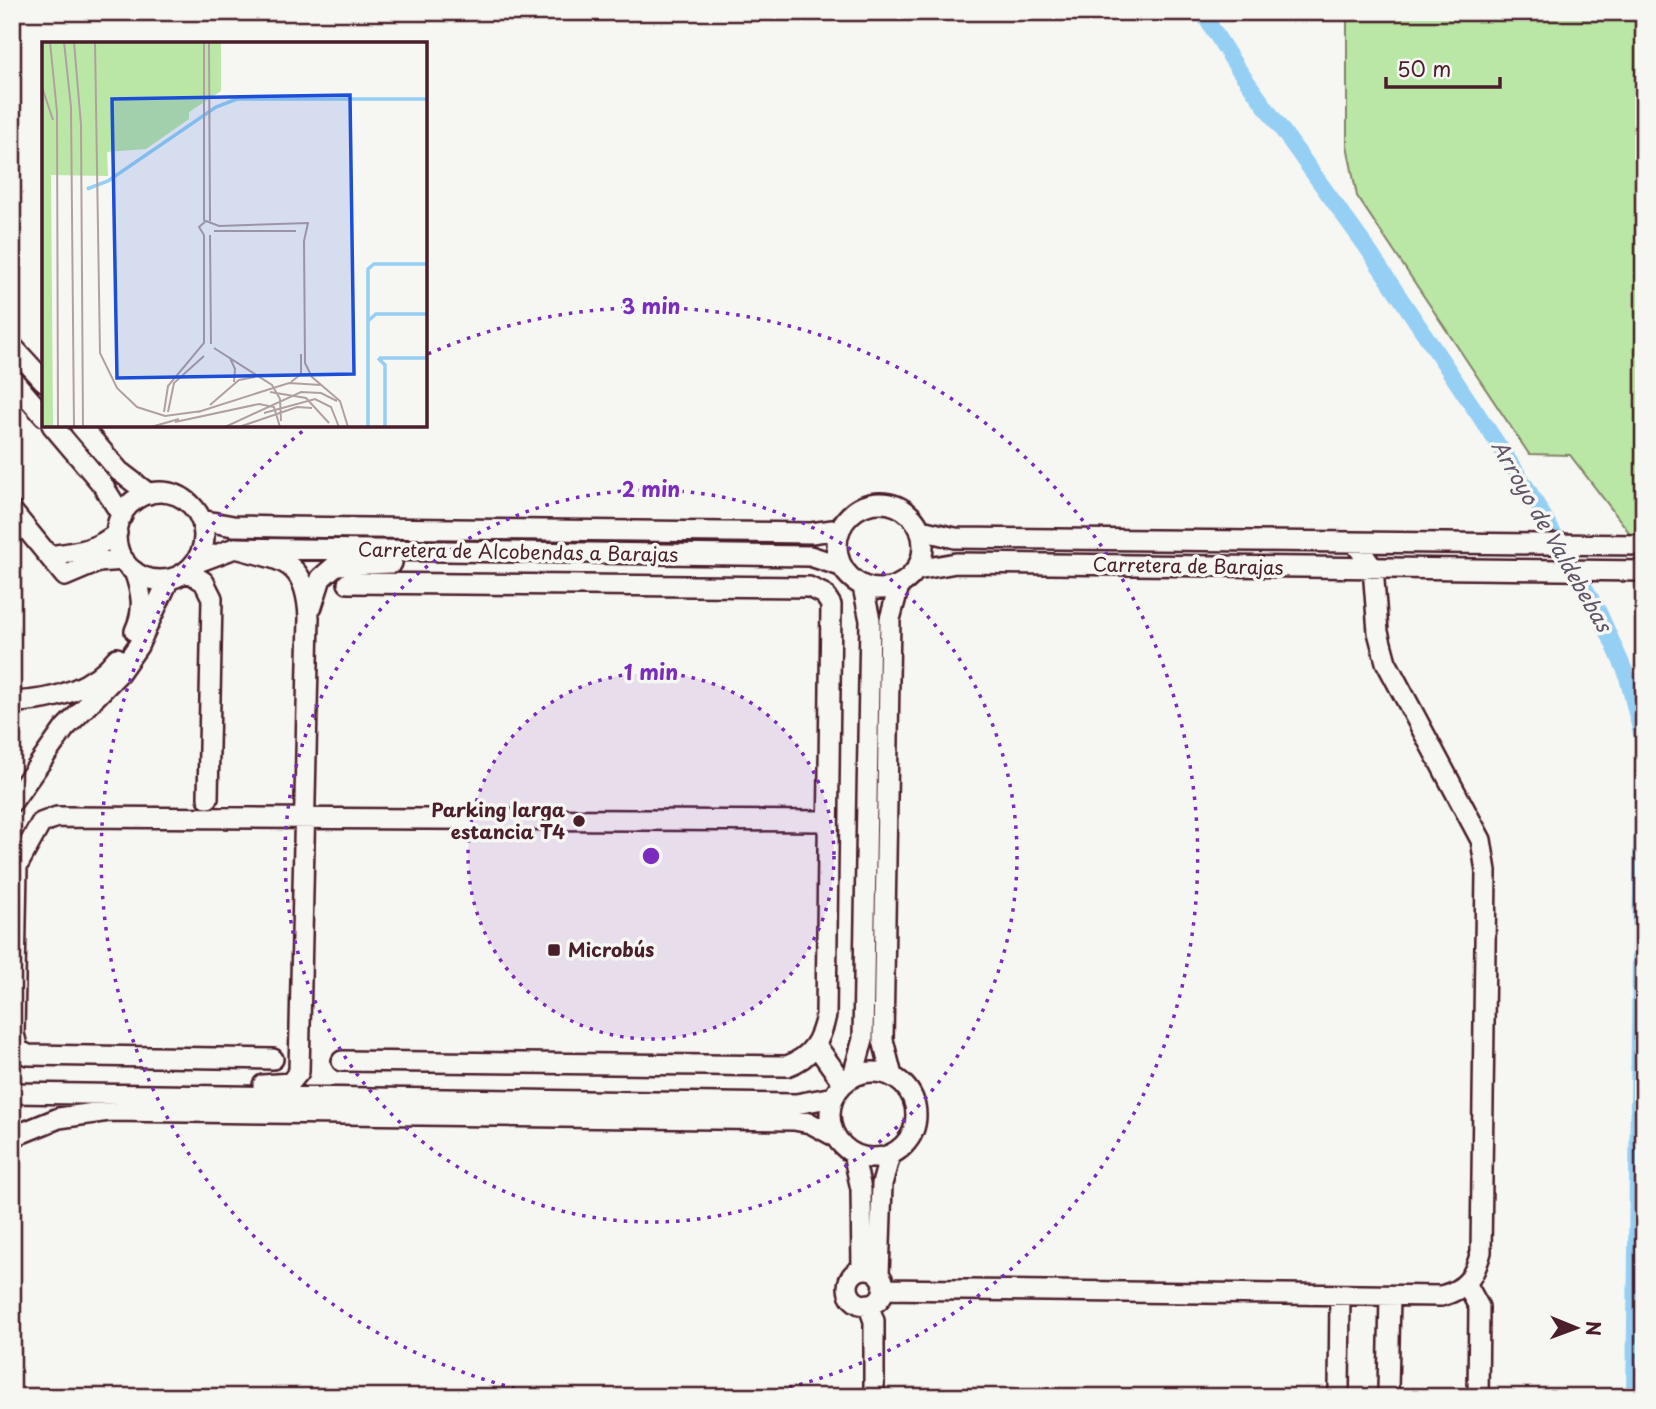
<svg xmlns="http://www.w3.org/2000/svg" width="1656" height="1409" font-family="'Playpen Sans',sans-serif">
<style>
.green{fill:#bae7a5;stroke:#828368;stroke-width:2}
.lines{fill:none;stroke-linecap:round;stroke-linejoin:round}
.canal{stroke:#95cff4;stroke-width:16}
.minor-casing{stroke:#4a1f2b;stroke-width:24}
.minor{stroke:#f6f6f2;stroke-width:19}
.ring{fill:none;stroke:#7b2cbf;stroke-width:3.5;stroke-dasharray:3.5 7}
.poi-dot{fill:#4a1f2b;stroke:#f6f6f2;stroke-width:2.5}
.labels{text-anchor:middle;stroke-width:7;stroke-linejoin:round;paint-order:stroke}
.street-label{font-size:19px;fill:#4a1f2b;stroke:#f6f6f2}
.poi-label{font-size:19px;font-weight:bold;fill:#4a1f2b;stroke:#f6f6f2;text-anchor:end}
.water-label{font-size:21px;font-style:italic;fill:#605467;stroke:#f6f6f2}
.inset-river{fill:none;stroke:#95cff4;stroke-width:3.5}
.inset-road{fill:none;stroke:#b1a0a2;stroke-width:2}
.view{fill:#1d4ed8;fill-opacity:0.15;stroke:#1d4ed8;stroke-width:3.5}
.inset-edge{fill:none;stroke:#4a1f2b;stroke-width:3.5}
.centre{fill:#7b2cbf;stroke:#f6f6f2;stroke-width:3.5}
.ring-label{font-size:21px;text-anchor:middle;font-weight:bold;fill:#7b2cbf;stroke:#f6f6f2;stroke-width:7;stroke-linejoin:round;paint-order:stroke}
</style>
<rect width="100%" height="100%" fill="#f6f6f2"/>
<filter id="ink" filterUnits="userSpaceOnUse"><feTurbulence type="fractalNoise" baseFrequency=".0143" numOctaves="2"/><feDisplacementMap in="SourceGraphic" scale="14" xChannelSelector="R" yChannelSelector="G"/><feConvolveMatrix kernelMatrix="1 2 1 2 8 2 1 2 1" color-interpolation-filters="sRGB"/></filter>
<g filter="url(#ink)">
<path class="green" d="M1347,12h297v546l-18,-30 -56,-73 -41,-1 -172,-258 -10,-51z"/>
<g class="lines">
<path class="canal" d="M1202,12l32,51 133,185 161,241 71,123 27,61 17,68 -9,656"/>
<defs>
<path id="minor" d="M12,346l32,35
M12,379l32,37
M52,425l50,59 20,32
M80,425l39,46 30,23
M116 536a44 44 0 1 1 88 0a44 44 0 1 1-88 0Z
M837 546a43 43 0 1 1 86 0a43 43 0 1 1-86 0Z
M12,511l53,65 33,-14 26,-2
M201,520l32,6 50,1 528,6 29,-4
M921,530l34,8 689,7
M235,548c49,13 71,12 74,69l-10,455 -9,11 -27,2
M49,556c28,-4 46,-5 68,-23
M195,563l40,-15 575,8 31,10
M917,570l39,-7 688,8
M134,571c8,22 11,39 1,60
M187,571l17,11 8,16 -4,200
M312,606l9,-28 15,-13 56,-2
M12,702c39,-1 79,-11 105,-44
M12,802l53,-74 54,-55 19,-27 31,-67
M816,1045l27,38
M273,1059l-245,-4 -10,-5 -4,-16 3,-168 24,-43 16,-6 771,4
M342,1061l445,5c25,-9 34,-26 39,-51l5,-410 -7,-11 -15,-7 -461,-4
M830 1115a43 43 0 1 1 86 0a43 43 0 1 1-86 0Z
M853,1076l10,-37 7,-419 -7,-33
M892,1076l-9,-36 7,-421 9,-33
M12,1093l784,11 38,-7
M12,1137l47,-19 50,-7 685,9 16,3 26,14
M853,1153l8,36 1,80
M848 1287a18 18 0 1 1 36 0a18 18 0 1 1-36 0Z
M879,1275l3,-91 8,-29
M1467,1285l12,22 -1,90
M883,1289l558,7c26,-7 33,-19 40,-44l5,-381 -5,-31 -95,-178 -8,-30 -5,-64 -18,-25
M868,1304l6,17v76
M1339,1390l1,-95
M1388,1391l2,-95"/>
</defs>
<use href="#minor" class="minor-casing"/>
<use href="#minor" class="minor"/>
</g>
</g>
<circle cx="651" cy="856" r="183" fill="#7b2cbf" fill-opacity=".12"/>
<g class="ring">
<circle cx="651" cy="856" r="183"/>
<circle cx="651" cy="856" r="366"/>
<path d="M556 1397A549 549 0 0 1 309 426M428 354A549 549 0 1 1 746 1397"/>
</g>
<g class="poi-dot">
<circle cx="579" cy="821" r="7"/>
<rect x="547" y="943" width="14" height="14" rx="3.5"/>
</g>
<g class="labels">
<g class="street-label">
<text transform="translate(518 552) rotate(1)" y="7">Carretera de Alcobendas a Barajas</text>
<text transform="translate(1188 566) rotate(1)" y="7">Carretera de Barajas</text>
</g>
<g class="poi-label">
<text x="565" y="817">Parking larga<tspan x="565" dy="22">estancia T4</tspan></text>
<text x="568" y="957" text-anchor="start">Microbús</text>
</g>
<g class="water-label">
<text transform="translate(1551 536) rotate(60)" y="7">Arroyo de Valdebebas</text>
</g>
</g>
<g transform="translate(42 42)">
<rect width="385" height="385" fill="#f6f6f2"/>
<path d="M0,0h179v49l-32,21v7l-43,30 -39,3 1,24 -57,-1 2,252h-11z" fill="#bae7a5"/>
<path class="inset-river" d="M45,147l21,-8 108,-74 21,-8h190M326,279l8,-7h51M336,316l7,7v62M337,316h48M326,385v-158l6,-5h53"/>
<path class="inset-road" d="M8,0l7,70 1,315M22,0l7,65 3,320M32,0l7,83 2,302M53,0l5,311 17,35 20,19 28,9 37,-5M167,0l1,179M0,45l11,33M162,179v-179M172,189h82M162,193l-5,-8 7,-6 13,5 89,-3 -4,18 1,122 7,14 28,24 8,26M168,193l1,109M172,306l58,37 8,14 1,22M188,316l5,11 -1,13M249,340l10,-8v-20M228,350l36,6 23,25M168,363l29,-25 16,-3M122,370l4,-26 36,-43v-108M126,370l6,-29 30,-27M156,370l91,-29 32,2M222,371l51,-14 16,8 8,20M133,380l84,-18 15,3 6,20M109,385l28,-8M183,385l76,-35 20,1 16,8M197,385l58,-20 15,1"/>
<path class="view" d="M308,53l4,279 -237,4 -5,-279z"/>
<rect width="385" height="385" class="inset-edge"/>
</g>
<circle cx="651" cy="856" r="10" class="centre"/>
<g class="ring-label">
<text x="651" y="314">3 min</text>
<text x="651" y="497">2 min</text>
<text x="651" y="680">1 min</text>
</g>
<rect width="1656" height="1409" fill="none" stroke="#f6f6f2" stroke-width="42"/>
<rect x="21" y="21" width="1614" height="1367" fill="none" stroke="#4a1f2b" stroke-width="2.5" filter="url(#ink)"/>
<g transform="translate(1576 1328) rotate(91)" stroke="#f6f6f2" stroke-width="5" paint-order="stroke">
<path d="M0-5L12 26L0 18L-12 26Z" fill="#4a1f2b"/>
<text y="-10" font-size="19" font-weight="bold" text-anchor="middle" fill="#4a1f2b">N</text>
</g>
<path d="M1386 77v10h114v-10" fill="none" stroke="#4a1f2b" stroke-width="3.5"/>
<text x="1397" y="77" font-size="21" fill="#4a1f2b" stroke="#f6f6f2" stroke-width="5" paint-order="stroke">50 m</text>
</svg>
